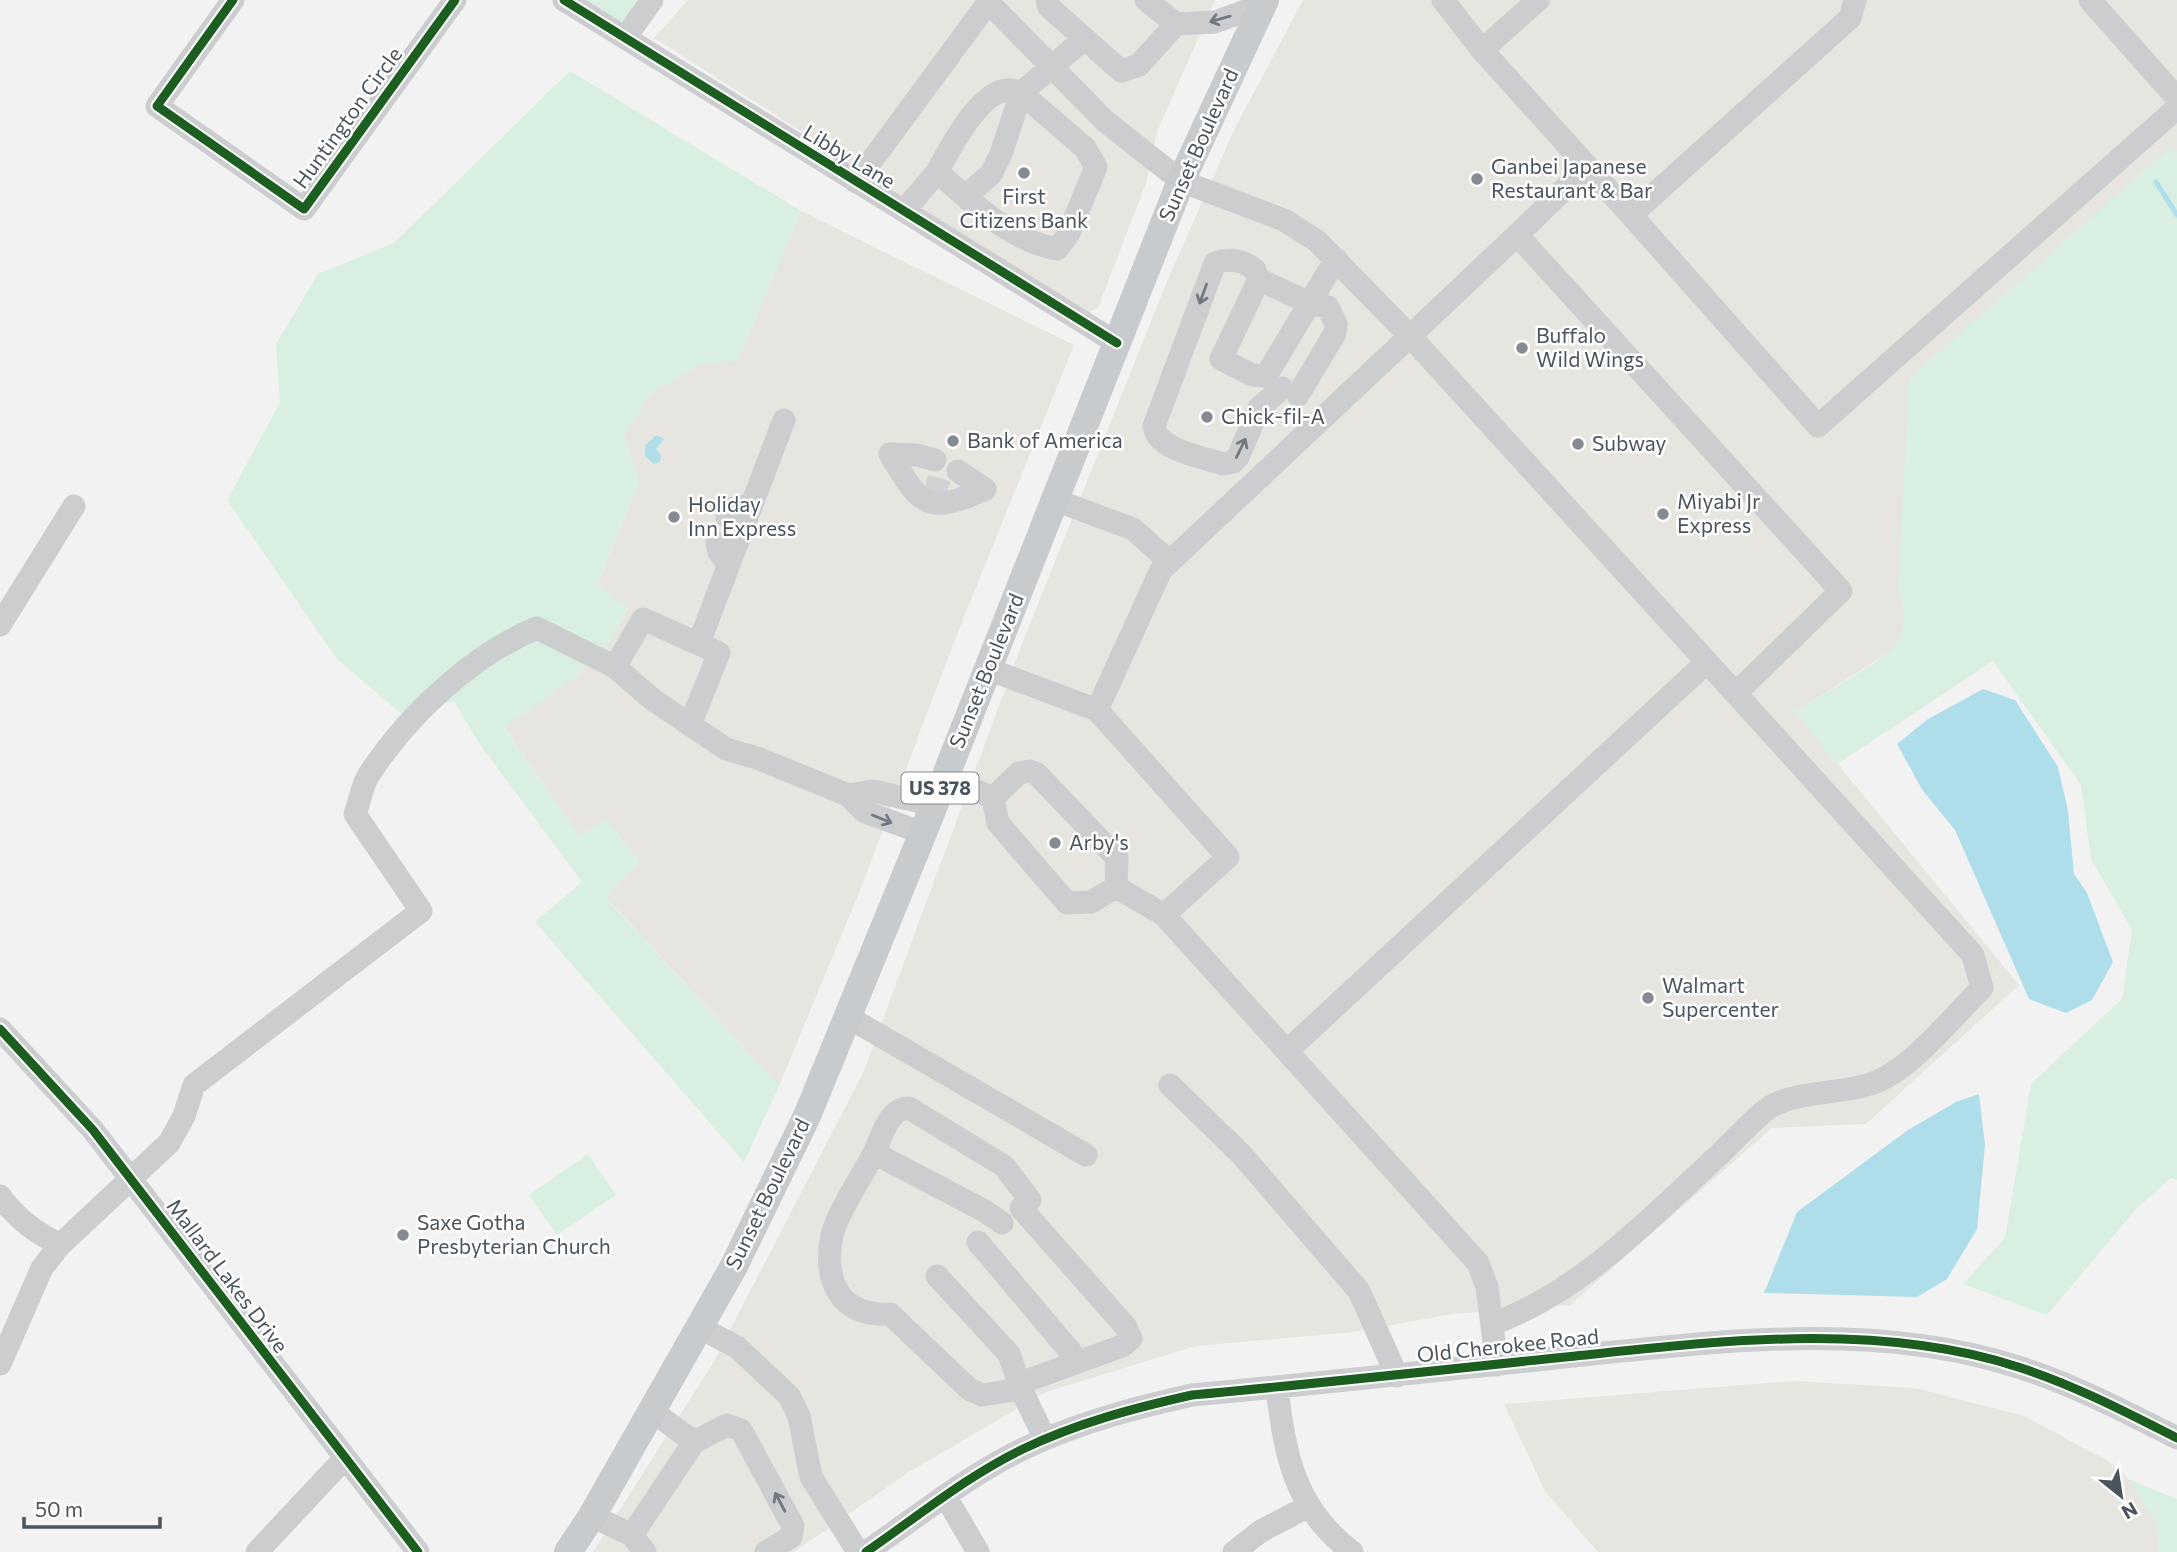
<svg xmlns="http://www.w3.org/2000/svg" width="2177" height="1552" font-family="Commissioner,sans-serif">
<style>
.commercial{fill:#e6e5e0}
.green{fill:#d8efe1}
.water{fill:#afdeeb}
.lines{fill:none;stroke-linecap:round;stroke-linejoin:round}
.stream{stroke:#afdeeb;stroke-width:5}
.minor-tunnel{stroke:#d0d2d4;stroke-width:23;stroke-dasharray:23 11;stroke-linecap:butt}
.minor{stroke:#cccdcf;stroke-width:23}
.major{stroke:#c8cbce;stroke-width:28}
.cycleway-casing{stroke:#fff;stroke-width:13}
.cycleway{stroke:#1b5e20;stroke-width:9}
.oneway{stroke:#71787f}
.poi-dot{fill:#858b91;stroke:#fff;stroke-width:2.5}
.labels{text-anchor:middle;stroke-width:5;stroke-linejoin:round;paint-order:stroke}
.shield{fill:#fff;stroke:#80878e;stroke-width:2}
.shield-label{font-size:19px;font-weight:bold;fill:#4a545d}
.street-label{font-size:21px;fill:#4a545d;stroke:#fff}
.poi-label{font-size:21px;fill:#4a545d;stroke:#fff;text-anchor:start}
</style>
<rect width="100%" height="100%" fill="#f2f2f2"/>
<path class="commercial" d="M688,0h527l-58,132 -11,51 -48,125 -11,5 -433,-275z
M1303,0h874v152l-10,-1 -269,439 6,17 -1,23 -10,20 -98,62 224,273 -153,139 -94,4 -202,177 -118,9 -98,18 -158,14 -150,46 -137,80 -115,80h-201l120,-189 150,-290 159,-429 144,-360 67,-152z
M801,211l273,134 -118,292 -95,251 -82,198 -173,-189 33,-35 -32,-42 -28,16 -75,-109 71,-50 34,-35 19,-34 -31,-23 42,-103 -15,-47 26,-41 50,-30 38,-4z
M1794,1381l121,7 109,28 84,45 20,18 28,43 3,30h-561l-53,-61 -41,-87z"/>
<path class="green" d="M564,0h88l-27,38z
M570,71l231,140 -63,149 -38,4 -50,30 -26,41 15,47 -42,102 31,23 -19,35 -34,35 -71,51 75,108 28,-16 32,42 -33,36 173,188 -35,76 -209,-240 47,-40 -105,-142 -23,-39 -51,14 -66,-56 -110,-159 53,-97 -4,-59 42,-70 76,-31z
M2167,150l10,2v1028l-6,-2 -35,31 -89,106 -84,-31 42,-46 26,-154 91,-85 10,-69 -41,-71 -10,-74 -88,-124 -156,103 -42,-52c17,-11 91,-53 99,-65 12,-19 11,-37 4,-57l11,-211z
M588,1154l28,41 -59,40 -28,-40z
M2128,1479l49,20v53h-18l-3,-30z"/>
<path class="water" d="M656,435l8,4 -8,10 5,6 -1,7 -6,2 -9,-8v-10z
M1983,689l32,11 43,67 10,44 6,63 13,19 26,69 -21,38 -26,13 -37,-14 -74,-169 -32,-39 -26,-47 31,-25z
M1979,1094l6,51 -8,84 -30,50 -30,18 -153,-4 33,-81 111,-82 48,-28z"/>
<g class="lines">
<path class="stream" d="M2156,182l21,33"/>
<path class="minor-tunnel" d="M925,486l25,7"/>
<path class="minor" d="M233,0l-76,106 147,103 151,-209
M564,0l553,343
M1047,0l2,7 72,64 18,-6 37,-41
M1146,0l30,24 39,-2 47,-17
M1443,0l39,50
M1538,0l-56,50 149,165 219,-197 5,-18
M2090,0l87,98
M989,3l116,118 76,60 103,39 33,21 93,95 107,-101 324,356 -105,102
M625,38l27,-38
M937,172c13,-23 49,-98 84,-79
M856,182l134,-182
M966,196l25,-22 10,-20 20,-61
M904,211l33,-39c37,31 71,68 120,77
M1631,215l187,211 359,-318
M1517,235l70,-68
M1057,249l11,-14 28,-68 -11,-19 -64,-55 63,-54
M1258,279l51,24 19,4 8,17 -1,9 -37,62
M1282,388l-23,20 -21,49 -5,5 -10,2c-21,-7 -66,-14 -69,-38l61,-163c14,-5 29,-3 40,7l3,9 -2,7 -35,73 31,16 14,1 70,-117
M890,454c30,51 37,62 95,35
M890,454l27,1 18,5
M958,471l27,18
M1055,500l78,29 36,32
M727,517l6,-9 18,-3
M717,543l2,9 9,12
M0,625l74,-119
M699,643l85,-223
M615,667l28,-48 76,34 -29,72
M988,669l109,41 64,-140 249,-234 297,326 -420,389
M1097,710l131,147 -64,58
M1030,771l7,3 80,84 -1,29 -25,15 -24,1 -69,-80 -5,-25 26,-25z
M945,777l48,21
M848,795l25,-4 61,14
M1116,887l48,28 314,348 9,24 10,78
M848,1017l238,138
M0,1029l93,101 325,422
M1170,1085l71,69 118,137 38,85
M874,1153c8,-16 14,-45 35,-45l95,58 26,34
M0,1196c17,23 35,36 60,49
M1021,1208l105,119 5,12 -9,7 -96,35 -5,8 24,50
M978,1242l101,120
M937,1276l72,78 12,35 -39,6 -13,-6 -79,-75c-51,3 -67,-34 -58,-79 5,-21 31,-61 42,-82l109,57 19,13
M1493,1324c91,-34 158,-107 228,-171 15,-15 30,-31 46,-44 25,-18 74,-15 103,-25 40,-12 82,-67 112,-96l-9,-33 -266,-293
M700,1328l37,19 52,49 10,20 12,61 47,75
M0,1364l42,-96 18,-23 109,-102 15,-27 10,-31 227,-174 -66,-97c5,-13 7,-30 15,-41 38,-58 103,-119 167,-145l78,39 37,32 74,50 31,9 91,37 17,17 58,21
M1277,1388c8,67 17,120 75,164
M694,1442l33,-17 14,5 52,96 -2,11 -25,15
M946,1497l32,55
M592,1516l40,19 13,17
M632,1535l62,-93 -42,-31
M257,1552l88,-94
M866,1552c51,-35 101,-76 157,-103 54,-26 111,-41 169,-54 121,-11 242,-24 363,-37 151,-15 315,-39 463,9 54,17 108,45 159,71
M1234,1552l27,-21 48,-25"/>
<path class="major" d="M568,1552l24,-36 142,-250 73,-150 116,-283 258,-652 84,-181"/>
<defs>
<path id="cycleway" d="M233,0l-76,106 147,103 151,-209
M564,0l553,343
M0,1029l93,101 325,422
M866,1552c51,-35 101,-76 157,-103 54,-26 111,-41 169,-54 121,-11 242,-24 363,-37 151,-15 315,-39 463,9 54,17 108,45 159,71"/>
</defs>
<use href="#cycleway" class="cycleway-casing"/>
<use href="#cycleway" class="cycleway"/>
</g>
<defs><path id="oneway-shaft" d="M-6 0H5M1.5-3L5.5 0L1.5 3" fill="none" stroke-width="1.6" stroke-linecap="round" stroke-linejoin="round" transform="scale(1.75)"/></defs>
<g class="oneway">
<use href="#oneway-shaft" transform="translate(1220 19) rotate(164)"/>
<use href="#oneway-shaft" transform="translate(1203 294) rotate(110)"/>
<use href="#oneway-shaft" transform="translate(1241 448) rotate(-64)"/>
<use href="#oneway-shaft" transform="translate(882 819) rotate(22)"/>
<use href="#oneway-shaft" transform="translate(780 1502) rotate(-118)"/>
</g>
<g class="poi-dot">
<circle cx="1024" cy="173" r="7"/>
<circle cx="1477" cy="179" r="7"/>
<circle cx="1522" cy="348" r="7"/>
<circle cx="1207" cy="417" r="7"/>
<circle cx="953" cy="441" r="7"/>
<circle cx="1578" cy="444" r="7"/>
<circle cx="1663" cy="514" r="7"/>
<circle cx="674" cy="517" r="7"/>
<circle cx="1055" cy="843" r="7"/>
<circle cx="1648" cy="998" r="7"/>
<circle cx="403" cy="1235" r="7"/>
</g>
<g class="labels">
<rect class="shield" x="901.5" y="772.5" width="77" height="31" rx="5"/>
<g class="shield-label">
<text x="940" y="795">US 378</text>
</g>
<g class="street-label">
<text transform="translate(348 118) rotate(-54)" y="7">Huntington Circle</text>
<text transform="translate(1199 145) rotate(-66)" y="7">Sunset Boulevard</text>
<text transform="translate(849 157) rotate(31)" y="7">Libby Lane</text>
<text transform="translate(987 671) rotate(-68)" y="7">Sunset Boulevard</text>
<text transform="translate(768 1194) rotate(-64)" y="7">Sunset Boulevard</text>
<text transform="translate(227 1276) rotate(53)" y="7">Mallard Lakes Drive</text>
<text transform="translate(1508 1346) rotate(-6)" y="7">Old Cherokee Road</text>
</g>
<g class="poi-label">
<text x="1491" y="174">Ganbei Japanese<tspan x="1491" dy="24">Restaurant &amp; Bar</tspan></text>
<text x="1024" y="204" text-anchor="middle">First<tspan x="1024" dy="24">Citizens Bank</tspan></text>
<text x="1536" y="343">Buffalo<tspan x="1536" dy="24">Wild Wings</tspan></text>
<text x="1221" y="424">Chick-fil-A</text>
<text x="967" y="448">Bank of America</text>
<text x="1592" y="451">Subway</text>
<text x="1677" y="509">Miyabi Jr<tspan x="1677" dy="24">Express</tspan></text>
<text x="688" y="512">Holiday<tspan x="688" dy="24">Inn Express</tspan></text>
<text x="1069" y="850">Arby's</text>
<text x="1662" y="993">Walmart<tspan x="1662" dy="24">Supercenter</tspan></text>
<text x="417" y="1230">Saxe Gotha<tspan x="417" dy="24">Presbyterian Church</tspan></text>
</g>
</g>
<g transform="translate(2121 1496) rotate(150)" stroke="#ffffff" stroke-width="5" paint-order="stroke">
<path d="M0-5L12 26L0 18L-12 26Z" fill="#4a545d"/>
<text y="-10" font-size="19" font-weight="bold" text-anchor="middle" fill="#4a545d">N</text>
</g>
<path d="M24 1517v10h136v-10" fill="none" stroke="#4a545d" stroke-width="3.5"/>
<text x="35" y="1517" font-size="21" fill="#4a545d" stroke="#ffffff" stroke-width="5" paint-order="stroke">50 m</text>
</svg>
